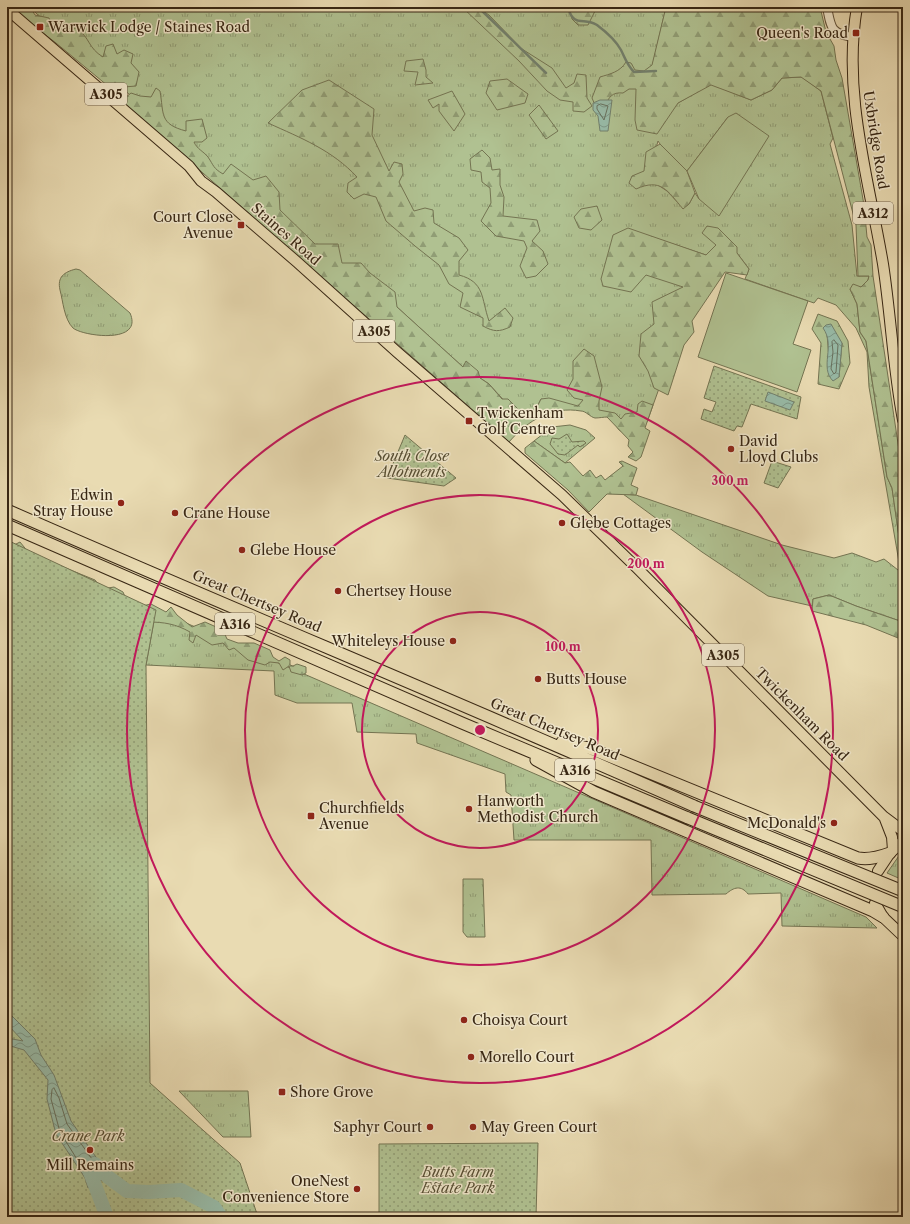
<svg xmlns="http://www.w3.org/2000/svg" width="910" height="1224" font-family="'Libre Caslon Text',serif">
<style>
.grass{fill:url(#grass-tufts);stroke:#747452;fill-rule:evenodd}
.forest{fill:url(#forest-firs);stroke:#747452;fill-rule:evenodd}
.park{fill:url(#park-dots);stroke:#747452}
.pitch{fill:#b0c191;stroke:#747452}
.water{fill:url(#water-waves);stroke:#72806d}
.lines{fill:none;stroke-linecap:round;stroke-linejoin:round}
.shore{stroke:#68715e;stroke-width:1}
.stream{stroke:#72806d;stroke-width:2.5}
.river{stroke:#98bba8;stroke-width:14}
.tertiary-casing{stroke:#64543c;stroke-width:10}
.primary-casing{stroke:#382714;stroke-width:12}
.trunk-casing{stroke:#382714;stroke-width:13}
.tertiary{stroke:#f1e8cd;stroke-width:8}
.primary{stroke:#e9dbb2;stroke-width:10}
.trunk{stroke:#e9dbb2;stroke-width:11}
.trunk-bridge-casing{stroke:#382714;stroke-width:13;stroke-linecap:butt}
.trunk-bridge{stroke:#e9dbb2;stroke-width:11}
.ring{fill:none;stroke:#c2185b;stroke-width:2}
.poi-dot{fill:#8f2418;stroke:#f1e8cd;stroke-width:1.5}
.labels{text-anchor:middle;stroke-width:3;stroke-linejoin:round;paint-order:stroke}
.shield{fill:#f1e8cd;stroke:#70614c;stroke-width:1}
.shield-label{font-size:13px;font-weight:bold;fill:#382714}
.poi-label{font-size:14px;fill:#382714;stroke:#f1e8cd;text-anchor:start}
.street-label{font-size:14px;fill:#382714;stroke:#f1e8cd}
.park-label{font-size:14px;font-style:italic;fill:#564e33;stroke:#f1e8cd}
.centre{fill:#c2185b;stroke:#f1e8cd;stroke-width:2}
.ring-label{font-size:12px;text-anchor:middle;font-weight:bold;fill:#c2185b;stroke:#f1e8cd;stroke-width:3;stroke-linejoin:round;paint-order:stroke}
</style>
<defs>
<pattern id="grass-tufts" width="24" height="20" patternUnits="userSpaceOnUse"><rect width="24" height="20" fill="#b0c191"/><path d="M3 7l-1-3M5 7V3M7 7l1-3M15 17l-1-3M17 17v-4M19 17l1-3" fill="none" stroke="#909d75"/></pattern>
<pattern id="forest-firs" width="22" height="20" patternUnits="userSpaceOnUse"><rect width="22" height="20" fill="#b0c191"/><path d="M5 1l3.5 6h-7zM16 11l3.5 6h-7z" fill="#909d75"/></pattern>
<pattern id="park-dots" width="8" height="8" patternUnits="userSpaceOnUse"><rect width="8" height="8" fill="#b0c191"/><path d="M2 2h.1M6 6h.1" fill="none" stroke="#909d75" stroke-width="1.8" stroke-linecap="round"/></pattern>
<pattern id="water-waves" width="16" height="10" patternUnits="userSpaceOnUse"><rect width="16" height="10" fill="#98bba8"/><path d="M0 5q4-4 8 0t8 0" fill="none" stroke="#7d9888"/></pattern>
</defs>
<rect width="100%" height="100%" fill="#e9dbb2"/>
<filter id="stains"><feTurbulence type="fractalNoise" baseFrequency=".005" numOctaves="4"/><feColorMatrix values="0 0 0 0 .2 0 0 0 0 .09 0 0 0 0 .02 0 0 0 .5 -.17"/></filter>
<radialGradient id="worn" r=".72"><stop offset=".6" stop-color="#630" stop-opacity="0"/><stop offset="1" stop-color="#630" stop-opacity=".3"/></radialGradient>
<path class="grass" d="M29,7h637l-16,69 28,27 33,-19 40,16 21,-10 10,-12 20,-1 19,14 12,47 -3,6 22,81 5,51h12l-1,4 -7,7 -11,2 7,15 3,28 6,9 21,136 5,11 11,77v57l-47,-16 -27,-11 -16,4 -1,7 -44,-10 -66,-44 -79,-58 13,1 146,50 52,13 18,-5 24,9 8,-3 14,11 2,-2 -31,-181 -2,-35 -11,-24 -20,-23 -18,-7 -4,5 -69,-24 4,-10 -12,-16 -21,-8 -10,10 -60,-20 53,42 -52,145 -15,16 -13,-8 -9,-13 -69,-18 -5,10 -17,8 -30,-33 -9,-6 -14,-16 -3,5 -66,-60 -88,-62 -86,-69zM728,117l-29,82 -4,-6 -6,11 -6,4 -16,-17 -12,-8 -4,-16 7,-26 2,3 27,27z
M76,269l4,1 50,43c14,32 -48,23 -57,15 -9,-9 -10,-27 -13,-38 -3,-13 4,-18 16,-21z
M570,425l16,5 9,8 -30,25 -31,-22 18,-14z
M156,610l710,307 11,11 -95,-2 -1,-33 -33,1c-7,-9 -14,-7 -22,0l-74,1 -1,-55h-137l-3,-45 -5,-3 -1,-18 -88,-31 -1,-9 -59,-2 -5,-29h-55l-22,-8 -1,-24 -128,-6z
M903,850v30l-16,-7z
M463,879h20l2,58h-18l-4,-5z
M179,1091h69l3,46h-28z"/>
<path class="forest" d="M13,7h17l5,8 14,3 5,12 23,-2c13,10 11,20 26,29l3,-11 7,-2 4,10 7,-4 9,4 -2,9 8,9 -3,14 -12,1 -10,4 -58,-48 -42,-32z
M462,7h15l12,8 33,34 30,19 14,20 8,-5 3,-9 9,1 1,23 5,8 -8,6 -11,-1v-9l-13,-2 -13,-9 -28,-30z
M569,7h28l-9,18h-10l-6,-6z
M666,7h154l6,25 8,14 2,14 6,18 22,127 3,32 4,8 2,31 30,201v88l-11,-77 -5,-11 -21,-136 -6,-9 -3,-28 -7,-15 3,-5 8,3 7,-7 1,-4h-11l-2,-51 -35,-134 -20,-14 -19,1 -10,12 -21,10 -40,-15 -33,18 -21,31 -20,-4 -2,-10 1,-31h-7l-6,4c-11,-1 -14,4 -18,13l-10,-1 -3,-7 8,-21c10,-3 20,-5 26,-15l5,1 4,7 9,1 8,-6z
M423,59l3,11v7l7,6 -18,2 3,-13 -14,-1 2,-10z
M507,79l21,15 -3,9 -28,7 -11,-17 4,-12z
M329,80l45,29 -2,26 17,36 5,-9 8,2 1,10 -4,8 15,29 11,-3 8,2 1,13 25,15 9,12 -9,11v14c26,7 22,23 30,46l16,-13 8,10 -3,9c-11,5 -16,5 -27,-1v-8l-23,-11 3,-14 -14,-9 -10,-19 -24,-19 -29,-25 -10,-24 -12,-3 -10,5 -7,-7 1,-9 9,-6c-25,-27 -56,-39 -89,-54l34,-33z
M156,88l4,3c4,23 -1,33 26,40v-10l16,-2 5,19 -5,4h-8c3,7 9,9 14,15 6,9 5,11 15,17l8,-10 22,16 13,-4 13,16 1,18 35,34h23l4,19h19l9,10 25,19 2,15 66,60 3,-6 12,10 2,7 9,6 13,15h6l11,11v7l17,-8 5,-10 8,-1 29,8 5,-6 -9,-2 -7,-8 6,-11v-18l11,-12 10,7 8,31 -3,14v9l16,3 6,6 4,-5 12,-2 1,-8 4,-3 11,4 -8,23 5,3 -9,26 -5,4 -8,-4 5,-5 -5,-6 1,-6 -22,-23c-3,0 -8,1 -12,1 -5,-1 -9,-7 -14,-7 -29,-5 -53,9 -72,31l-388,-341 10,-8 9,3 11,1z
M452,91l13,23 -11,17 -15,-20v-7l-6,4 -5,-8z
M539,105l19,26 -12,8 -17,-24z
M660,144l27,27 8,22 -6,11 -6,5c-16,-19 -22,-31 -47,-20l-7,-6 3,-7 12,-5 2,-19z
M482,150l8,8 2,12 8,-1v16l4,12 -1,19 34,4 3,11 -8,10 11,10 5,13 -12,12 -10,2 -6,-12 7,-18 -3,-7 -28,-5 -15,-15 10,-18 -1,-15 -8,-6 -1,-10 -10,-2 -1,-11z
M597,206l5,14 -11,10 -12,-2 -5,-11 7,-8z
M707,226l11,2 19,19v6l12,16 -2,6 -22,-3 -33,49 2,11 -10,13 -16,50 -14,-7 -6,-17 -9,-15 2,-22 13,-10 -2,-22 31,-15 -37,-12 -15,17 -28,-6 -2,-7 12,-44 15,-7 78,27 10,-10 -14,-12z
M818,314l19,7 11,20 2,22 -11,26 -21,-5 3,-41 -9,-14zM827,334l15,9 -3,34 -10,-19z
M534,441l31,22 5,-1 13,14 7,-6 6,8 5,-3 4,5 18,-14 -4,-4 3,-1 15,7 -6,17 7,3 -2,7 -29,-1 -18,18 -21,-22 -43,-37v-5z
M20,542l9,11 66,27 7,9 12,-2 9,5 3,7 16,7 9,-2 15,8 5,-5 6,8 15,12 13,-5 18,8 4,9 11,4h16l16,7 3,7 6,4 6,-4 5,3v5l3,1 4,-2 9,3v6l-4,2 -11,-3 -2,-6 -6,4 -4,-7 -9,-1 -5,3 -17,-5 -14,-12 -5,2 -6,-7 -11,2 -16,-10 -3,8 -4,-3 1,-8c-14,-8 -26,-10 -42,-10l-138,-75z
M829,595l27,11 47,16v18l-37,-15 -54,-14 1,-12z"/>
<path class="park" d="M714,366l87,31 -4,22 -46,-15 -9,23 -5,-1 -3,5 -33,-12 3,-10 8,3 4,-10 -12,-4z
M567,434l5,8 12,-1 2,2 -6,4 -2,-2 -13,10 -7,-1 -8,-10 2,-6 7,1z
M405,435l51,43 -12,8 -57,-8z
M772,461l19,6 -13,21 -14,-5z
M7,540l149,70 -10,55 4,418 90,80 18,54h-251z
M538,1143l-2,74h-157v-73z"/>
<path class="pitch" d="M736,113l33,23 -50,80 -20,-17 -12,-28 41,-54z
M726,273l82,28 -15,43 18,6 -14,42 -99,-35z"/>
<path class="water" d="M600,100h12l-4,31h-8l-2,-15 -5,-6v-7z
M831,324l11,19 -3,34 -6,4c-14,-14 3,-35 -10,-53l3,-3z
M768,392l26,10 -4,8 -25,-9z
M7,1011l28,28 6,16 13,20 17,46 38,55 -21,12 -3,-10 -29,-44 -9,-35 1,-19 -24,-30 -17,-5v-7l16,3 -16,-17z"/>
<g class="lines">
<path class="shore" d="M601,104l7,2 -4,14 -7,-11v-3z
M834,340l4,5 -2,27 -2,2 -3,-5 2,-17 -1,-10z
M54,1088l5,10 8,26 35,49v3l-10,5 -2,-1 -30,-48 -9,-33 1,-9z"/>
<path class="stream" d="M478,7l68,66
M568,7c5,21 16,10 29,18 8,6 19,16 24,25 4,8 6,15 13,22l22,-1"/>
<path class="river" d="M95,1164l13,13 19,14 22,1 32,-2 33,17 7,10
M88,1167l19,50"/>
<defs>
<path id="tertiary" d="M827,7c4,20 3,26 25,30"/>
<path id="primary" d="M857,7c-15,86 12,173 26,257 8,52 10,104 20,156
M7,9l182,157 12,15 15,11 81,70 100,90 165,143 75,73 246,248 20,15
M885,819l7,18 1,13
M878,871l12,-18 13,-12
M875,903l8,14 20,19"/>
<path id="trunk" d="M7,510c228,100 459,195 687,296
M7,525l455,198 226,95
M562,742l27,6 269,110c11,2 21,-1 32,-5
M536,760l58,32 279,119 10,6"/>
</defs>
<use href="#tertiary" class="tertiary-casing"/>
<use href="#primary" class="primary-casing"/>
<use href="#trunk" class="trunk-casing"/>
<use href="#tertiary" class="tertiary"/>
<use href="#primary" class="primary"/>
<use href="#trunk" class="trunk"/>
<defs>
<path id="trunk-bridge" d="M694,806l209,85
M688,818l213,88"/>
</defs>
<use href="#trunk-bridge" class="trunk-bridge-casing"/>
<use href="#trunk-bridge" class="trunk-bridge"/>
</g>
<g class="ring">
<circle cx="480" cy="730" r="118"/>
<circle cx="480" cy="730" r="235"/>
<circle cx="480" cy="730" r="353"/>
</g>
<g class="poi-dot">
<rect x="36" y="23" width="8" height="8" rx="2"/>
<rect x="852" y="29" width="8" height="8" rx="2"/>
<rect x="237" y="221" width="8" height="8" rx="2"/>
<rect x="465" y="417" width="8" height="8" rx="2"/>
<circle cx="731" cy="449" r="4"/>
<circle cx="121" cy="503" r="4"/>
<circle cx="175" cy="513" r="4"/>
<circle cx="562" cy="523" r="4"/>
<circle cx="242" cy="550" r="4"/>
<circle cx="338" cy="591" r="4"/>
<circle cx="453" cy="641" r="4"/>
<circle cx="538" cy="679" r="4"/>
<circle cx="469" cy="809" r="4"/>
<rect x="307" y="812" width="8" height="8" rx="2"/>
<circle cx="834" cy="823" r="4"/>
<circle cx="464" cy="1020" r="4"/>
<circle cx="471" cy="1057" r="4"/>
<rect x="278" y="1088" width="8" height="8" rx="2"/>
<circle cx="430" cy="1127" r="4"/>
<circle cx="473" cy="1127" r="4"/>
<circle cx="90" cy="1150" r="4"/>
<circle cx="357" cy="1189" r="4"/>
</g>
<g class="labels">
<g class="shield">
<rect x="85" y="83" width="42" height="22" rx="3"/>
<rect x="853" y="202" width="40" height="22" rx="3"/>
<rect x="353" y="320" width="42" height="22" rx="3"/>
<rect x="215" y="613" width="40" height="22" rx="3"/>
<rect x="702" y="644" width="42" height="22" rx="3"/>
<rect x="555" y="759" width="40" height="22" rx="3"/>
</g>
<g class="shield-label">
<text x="106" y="99">A305</text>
<text x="873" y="218">A312</text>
<text x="374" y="336">A305</text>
<text x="235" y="629">A316</text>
<text x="723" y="660">A305</text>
<text x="575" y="775">A316</text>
</g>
<g class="poi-label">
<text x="48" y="32">Warwick Lodge / Staines Road</text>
<text x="848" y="38" text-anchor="end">Queen's Road</text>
<text x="233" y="222" text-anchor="end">Court Close<tspan x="233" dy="16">Avenue</tspan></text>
<text x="477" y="418">Twickenham<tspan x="477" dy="16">Golf Centre</tspan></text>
<text x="739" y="446">David<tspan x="739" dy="16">Lloyd Clubs</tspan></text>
<text x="113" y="500" text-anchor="end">Edwin<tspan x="113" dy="16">Stray House</tspan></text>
<text x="183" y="518">Crane House</text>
<text x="570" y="528">Glebe Cottages</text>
<text x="250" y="555">Glebe House</text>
<text x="346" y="596">Chertsey House</text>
<text x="445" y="646" text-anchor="end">Whiteleys House</text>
<text x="546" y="684">Butts House</text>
<text x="477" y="806">Hanworth<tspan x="477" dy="16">Methodist Church</tspan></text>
<text x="319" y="813">Churchfields<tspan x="319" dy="16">Avenue</tspan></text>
<text x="826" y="828" text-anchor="end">McDonald's</text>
<text x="472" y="1025">Choisya Court</text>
<text x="479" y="1062">Morello Court</text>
<text x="290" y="1097">Shore Grove</text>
<text x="422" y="1132" text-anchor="end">Saphyr Court</text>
<text x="481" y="1132">May Green Court</text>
<text x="90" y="1170" text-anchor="middle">Mill Remains</text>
<text x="349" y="1186" text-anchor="end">OneNest<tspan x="349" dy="16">Convenience Store</tspan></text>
</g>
<g class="street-label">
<text transform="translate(876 140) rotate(81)" y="5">Uxbridge Road</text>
<text transform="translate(286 234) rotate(41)" y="5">Staines Road</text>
<text transform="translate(257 601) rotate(23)" y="5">Great Chertsey Road</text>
<text transform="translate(802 714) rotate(45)" y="5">Twickenham Road</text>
<text transform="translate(555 729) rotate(23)" y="5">Great Chertsey Road</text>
</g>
<g class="park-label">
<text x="412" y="461">South Close<tspan x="412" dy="16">Allotments</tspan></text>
<text x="88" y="1141">Crane Park</text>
<text x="458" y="1177">Butts Farm<tspan x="458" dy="16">Estate Park</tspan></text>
</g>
</g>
<circle cx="480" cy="730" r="6" class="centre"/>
<g class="ring-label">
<text x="730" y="485">300 m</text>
<text x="646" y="568">200 m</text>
<text x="563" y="651">100 m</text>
</g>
<rect width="910" height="1224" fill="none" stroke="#e9dbb2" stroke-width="24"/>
<rect x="8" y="8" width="894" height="1208" fill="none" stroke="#382714" stroke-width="2"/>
<rect x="12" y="12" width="886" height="1200" fill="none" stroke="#382714"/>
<rect width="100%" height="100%" filter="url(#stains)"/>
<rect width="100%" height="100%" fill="url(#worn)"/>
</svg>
